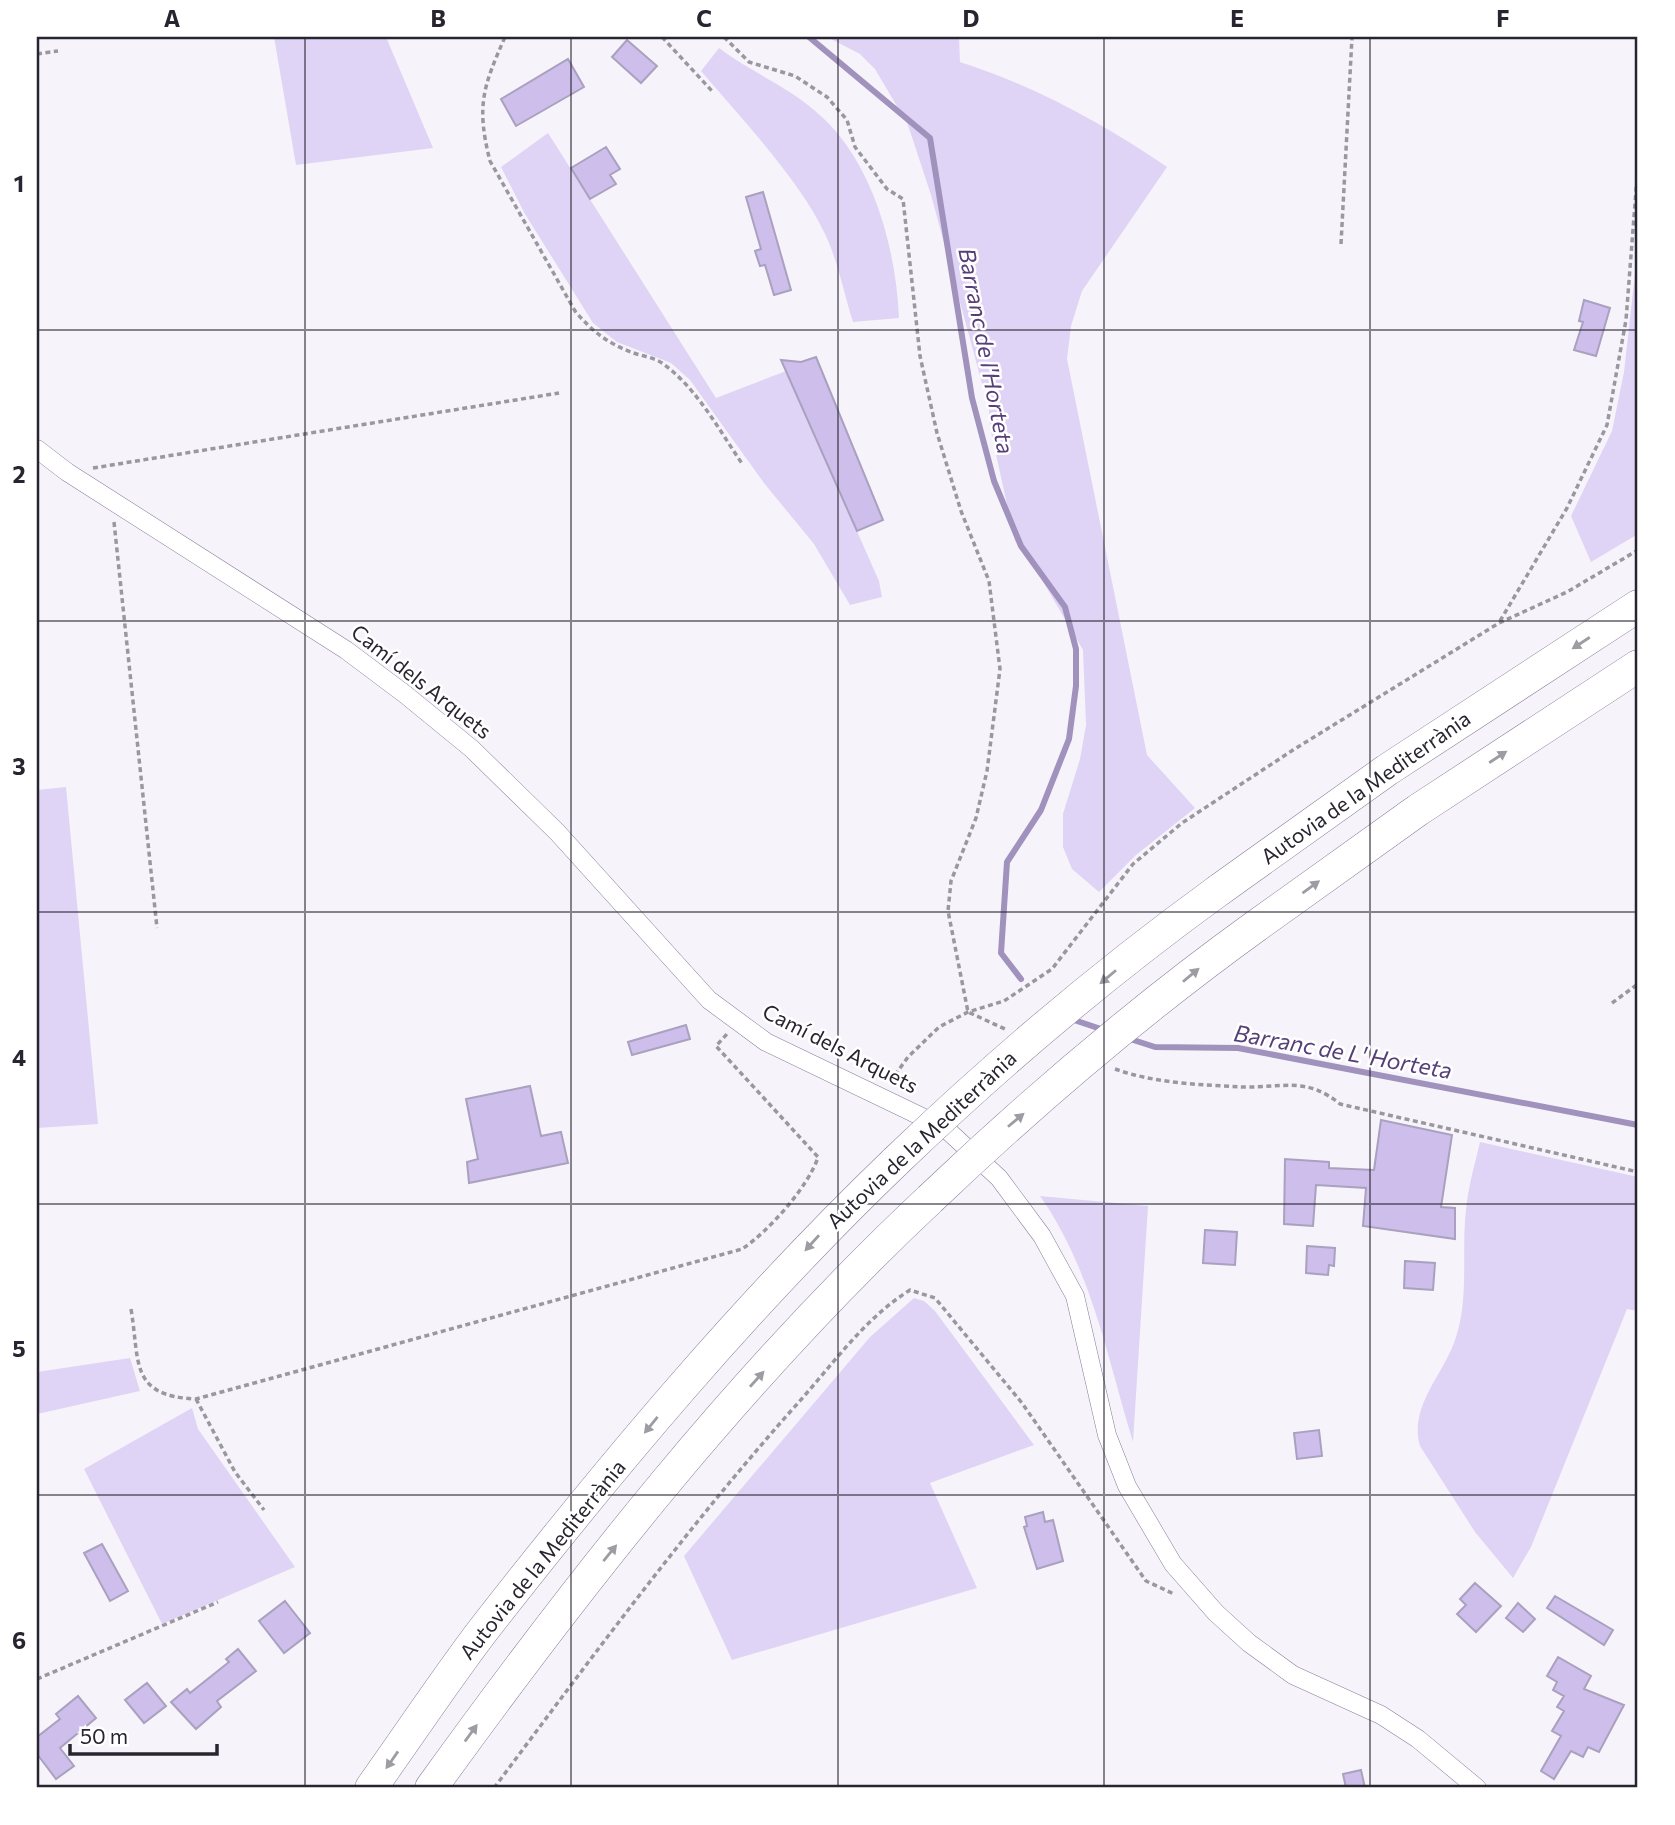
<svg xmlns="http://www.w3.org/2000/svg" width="1675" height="1825" font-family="Commissioner,sans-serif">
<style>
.green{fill:#dfd4f5}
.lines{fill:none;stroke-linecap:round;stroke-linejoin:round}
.stream{stroke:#a192bd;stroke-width:6}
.building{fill:#cdbeeb;stroke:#aaa0bf;stroke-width:2}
.minor-casing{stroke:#887e9b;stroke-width:19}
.motorway-casing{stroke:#887e9b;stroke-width:33}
.path{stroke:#9a97a0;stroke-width:3.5;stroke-dasharray:5 3.5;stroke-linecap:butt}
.minor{stroke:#fff;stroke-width:18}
.motorway{stroke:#fff;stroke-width:32}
.motorway-bridge-casing{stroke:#887e9b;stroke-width:33;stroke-linecap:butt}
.motorway-bridge{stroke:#fff;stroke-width:32}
.oneway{fill:#9e9ca2}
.grid{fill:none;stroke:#282430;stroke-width:2;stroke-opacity:0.55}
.labels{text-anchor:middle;stroke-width:5;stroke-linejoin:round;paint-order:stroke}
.street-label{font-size:21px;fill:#282430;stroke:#fff}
.water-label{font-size:23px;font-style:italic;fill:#563f78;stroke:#fff}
.neatline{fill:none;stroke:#282430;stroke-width:2.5}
.grid-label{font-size:23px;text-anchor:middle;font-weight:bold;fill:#282430}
</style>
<rect width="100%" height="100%" fill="#f6f4fa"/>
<path class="green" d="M274,37h112l47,111 -137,17z
M827,37h132l1,25c75,24 142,61 207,105l-85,124 -11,35 -4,33 80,396 48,53 -59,47 -37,37 -27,-23 -9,-22v-33l17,-55 6,-34 -3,-75 -45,-77 -23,-32 -25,-114 -1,-17 4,-11 -10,-12 -52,-192 -23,-70 -33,-56 -15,-15z
M719,48c30,23 66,37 95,62 58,47 82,137 85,208l-46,4c-9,-28 -15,-61 -28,-88 -25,-54 -85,-117 -124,-163z
M548,133l168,265 70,-27 93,210 3,16 -32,8 -36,-61 -50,-61 -74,-103 -19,-17 -54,-21 -24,-19 -68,-109 -24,-47z
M1638,247v287l-47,28 -20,-46 41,-85 12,-59z
M66,787l32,337 -61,4v-338z
M1480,1142l158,35v134l-11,-2 -96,238 -18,31 -38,-46 -55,-86c-11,-38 21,-69 34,-103 16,-42 7,-90 12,-133 2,-23 9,-46 14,-68z
M1040,1196l108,10 -15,236c-26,-85 -41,-172 -93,-246z
M914,1298l10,3 11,10 99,134 -104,38 47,105 -245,72 -48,-104 186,-219z
M130,1358l10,33 -103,23v-42z
M192,1408l6,21 97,138 -133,57 -78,-155z"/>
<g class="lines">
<path class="stream" d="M809,37l121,101 42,260 22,83 27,65 44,61 11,42v37l-7,53 -28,71 -34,52 -6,91 20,26
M1071,1019l33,11
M1127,1038l28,9 83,1 400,77"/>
</g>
<path class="building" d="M627,40l30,26 -16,17 -29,-26z
M568,59l16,28 -68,39 -15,-27z
M606,147l14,22 -10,6 6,9 -26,15 -19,-31z
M763,192l28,98 -17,5 -9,-30 -5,1 -5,-15 6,-2 -15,-52z
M1584,300l26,8 -14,48 -22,-6 9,-28 -4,-1z
M816,357l67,163 -26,11 -76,-171 20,2z
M686,1025l4,14 -58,16 -4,-13z
M530,1086l11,50 20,-4 7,31 -99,20 -2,-21 11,-3 -12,-60z
M1381,1120l71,15 -11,72 14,1v31l-92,-13 3,-38 -50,-3 -3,41 -29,-2 1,-65 44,3v6l45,2z
M1205,1230l32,2 -2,33 -32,-2z
M1307,1246l28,2 -1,18 -5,-1 -1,10 -22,-2z
M1405,1261l30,2 -2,27 -29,-2z
M1319,1430l3,26 -25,3 -3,-26z
M1043,1512l2,10 8,-2 10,41 -26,8 -13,-42 3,-1 -2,-9z
M102,1544l26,47 -18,10 -26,-48z
M1475,1583l26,23 -25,26 -19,-18 9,-9 -6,-6z
M1555,1596l58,34 -9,15 -57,-37z
M285,1601l25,32 -26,20 -25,-32z
M1518,1603l17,16 -12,13 -17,-14z
M238,1649l18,22 -39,30 4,6 -25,22 -25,-27 16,-13 3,4 39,-31 -3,-3z
M1558,1657l33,19 -7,13 40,16 -25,47 -11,-5 -5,10 -12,-6 -17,28 -13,-8 20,-35 -9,-5 12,-20 -7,-4 7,-11 -11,-6 4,-8 -10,-6z
M147,1683l19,23 -22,17 -19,-23z
M78,1696l18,22 -36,30 14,18 -18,13 -19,-25v-17l23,-18 -4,-5z
M1361,1770l4,18h-19l-3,-14z"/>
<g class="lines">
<defs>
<path id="minor" d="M37,449l30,23 279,178 60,45 66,54 85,83 152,168 57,42 179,86 54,50 43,58 33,60 32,139 20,51 46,78 43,49 33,30 44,32 88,40 37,24 59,49"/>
<path id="motorway" d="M1219,890l168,-120 251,-164
M1256,926l162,-116 220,-144
M371,1788c38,-53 74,-108 113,-159 128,-164 262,-324 412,-468
M431,1788c150,-208 311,-413 499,-589"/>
</defs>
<use href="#minor" class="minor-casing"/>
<use href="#motorway" class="motorway-casing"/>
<path class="path" d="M505,37c-22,50 -29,69 -15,124l85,150c17,20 32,32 56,41 10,4 22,5 31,11 35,25 57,67 81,102
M662,37l50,54
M724,37l25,25 46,14 32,21 20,23 8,27 32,42 16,10 17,157 17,77 24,78 28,70 11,88 -13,102 -11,47 -25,63 -3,30 20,101 37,17
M37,54l21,-3
M1341,244l11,-207
M93,468l466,-75
M114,522l43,406
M1500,621l67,-113 40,-83 19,-105 12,-155
M1612,1003l26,-19
M1115,1069c38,14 87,16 128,18 39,1 63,-11 97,17l298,68
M890,1082l18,-25 31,-30 29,-15 36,-11 48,-32 81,-105 49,-41 111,-73 206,-127 68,-31 71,-42
M131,1309c9,53 -2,87 65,90l546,-150c26,-17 67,-63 76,-92l-102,-111 11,-12
M196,1399l39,73 29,38
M37,1679l181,-77
M494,1788c98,-131 195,-263 304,-385 35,-39 67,-85 112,-113l25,8 87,105 124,178 28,13"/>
<use href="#minor" class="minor"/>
<use href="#motorway" class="motorway"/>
<defs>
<path id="motorway-bridge" d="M896,1161c101,-97 210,-189 323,-271
M930,1199c102,-97 211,-190 326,-273"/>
</defs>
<use href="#motorway-bridge" class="motorway-bridge-casing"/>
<use href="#motorway-bridge" class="motorway-bridge"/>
</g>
<defs><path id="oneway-solid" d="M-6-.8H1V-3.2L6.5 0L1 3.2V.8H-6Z" transform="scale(1.75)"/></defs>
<g class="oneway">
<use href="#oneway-solid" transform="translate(1581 643) rotate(147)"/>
<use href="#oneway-solid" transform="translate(1498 757) rotate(-33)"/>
<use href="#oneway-solid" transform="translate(1311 887) rotate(-36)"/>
<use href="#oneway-solid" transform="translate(1191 975) rotate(-40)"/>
<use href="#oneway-solid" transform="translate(1108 977) rotate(140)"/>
<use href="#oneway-solid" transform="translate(1016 1120) rotate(-40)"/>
<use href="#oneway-solid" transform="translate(812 1243) rotate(132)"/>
<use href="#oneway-solid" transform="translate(757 1379) rotate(-48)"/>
<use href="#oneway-solid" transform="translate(651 1425) rotate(129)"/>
<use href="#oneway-solid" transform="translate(610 1553) rotate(-51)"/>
<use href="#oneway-solid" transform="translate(471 1733) rotate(-54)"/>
<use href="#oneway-solid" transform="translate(392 1760) rotate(125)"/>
</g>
<path class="grid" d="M305,37v1751M571,37v1751M838,37v1751M1104,37v1751M1370,37v1751M37,330h1601M37,621h1601M37,912h1601M37,1204h1601M37,1495h1601"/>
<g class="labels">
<g class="street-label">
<text transform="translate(421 682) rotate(38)" y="7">Camí dels Arquets</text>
<text transform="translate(1366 788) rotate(-35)" y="7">Autovia de la Mediterrània</text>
<text transform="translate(840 1049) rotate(27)" y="7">Camí dels Arquets</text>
<text transform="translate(922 1140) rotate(-43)" y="7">Autovia de la Mediterrània</text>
<text transform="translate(543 1560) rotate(-51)" y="7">Autovia de la Mediterrània</text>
</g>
<g class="water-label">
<text transform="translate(986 351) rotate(79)" y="8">Barranc de l'Horteta</text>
<text transform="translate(1343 1052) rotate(10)" y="8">Barranc de L' Horteta</text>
</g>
</g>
<rect width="1675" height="1825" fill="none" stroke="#ffffff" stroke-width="77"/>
<path d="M70 1744v10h147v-10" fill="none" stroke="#282430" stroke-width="3.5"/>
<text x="80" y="1744" font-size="21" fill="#282430" stroke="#ffffff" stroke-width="5" paint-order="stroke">50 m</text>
<rect x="38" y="38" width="1598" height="1748" class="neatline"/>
<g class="grid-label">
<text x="172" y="27">A</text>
<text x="438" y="27">B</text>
<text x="704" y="27">C</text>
<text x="971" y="27">D</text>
<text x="1237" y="27">E</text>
<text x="1503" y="27">F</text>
<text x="19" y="192">1</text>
<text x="19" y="483">2</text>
<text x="19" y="775">3</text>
<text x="19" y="1066">4</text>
<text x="19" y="1357">5</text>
<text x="19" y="1649">6</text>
</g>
</svg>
